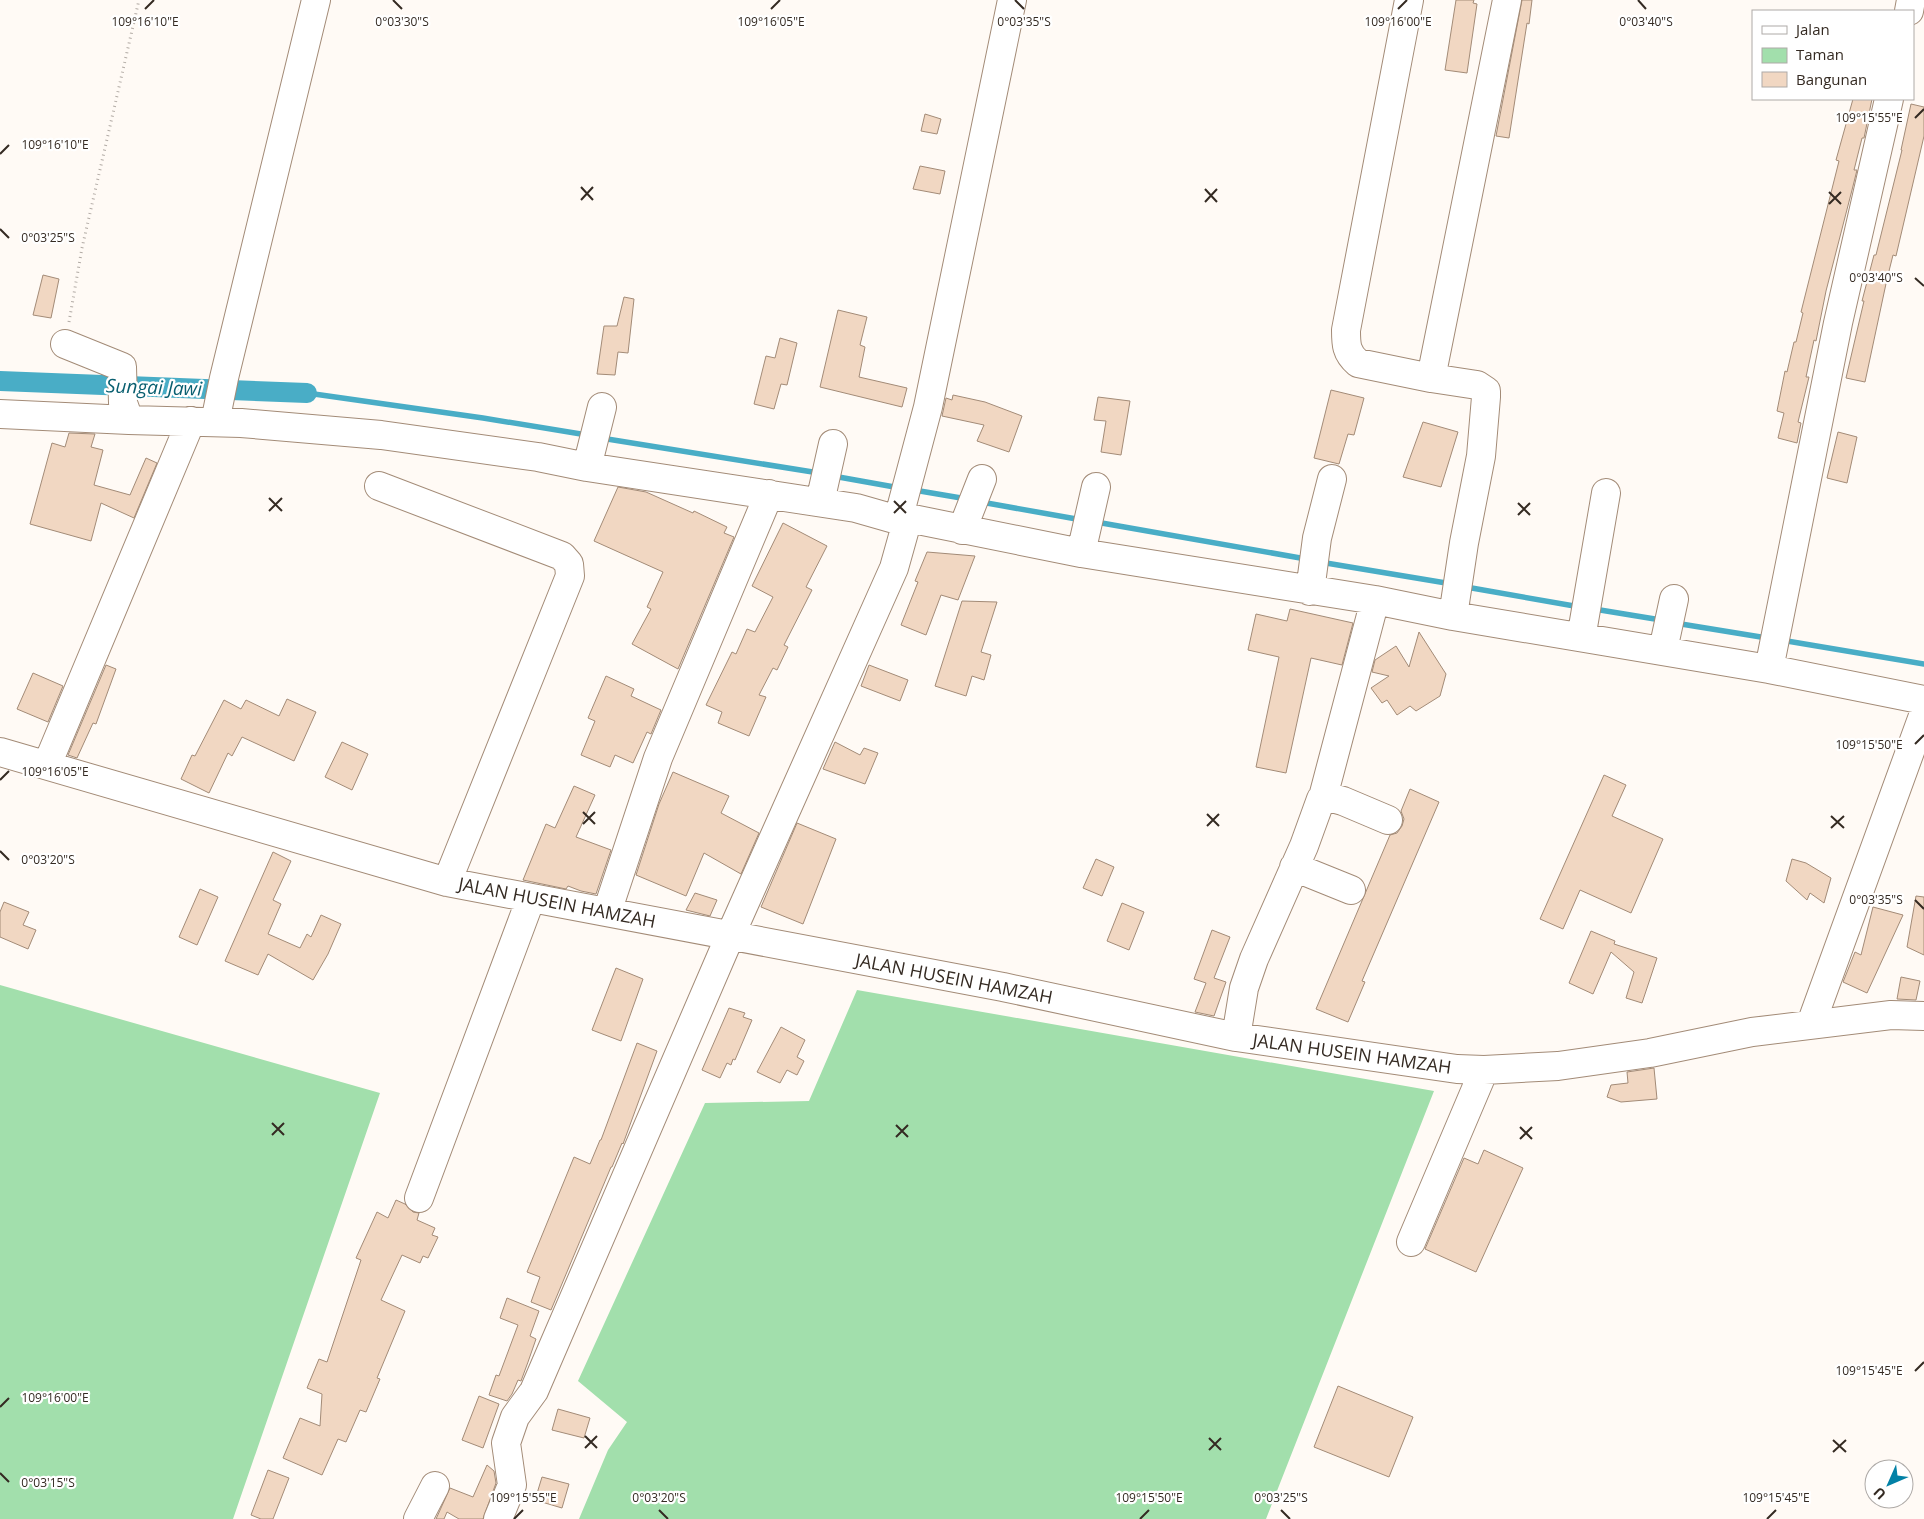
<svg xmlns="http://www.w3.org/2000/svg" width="1924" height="1519" font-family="'Open Sans',sans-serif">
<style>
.green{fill:#a2dfac}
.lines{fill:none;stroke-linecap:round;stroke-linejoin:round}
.stream{stroke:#49adc6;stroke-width:5.5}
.canal{stroke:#49adc6;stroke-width:20}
.building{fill:#f1d7c2;stroke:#a38b77}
.minor-casing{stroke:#a38b77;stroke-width:30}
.path{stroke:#b2aba5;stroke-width:3;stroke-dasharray:1 4;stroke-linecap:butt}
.minor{stroke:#fff;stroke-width:28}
.ticks{fill:none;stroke:#342a22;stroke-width:2}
.labels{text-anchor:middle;stroke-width:4.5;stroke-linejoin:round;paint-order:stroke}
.street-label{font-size:18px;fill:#342a22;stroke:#fff}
.water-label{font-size:19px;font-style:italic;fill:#095f70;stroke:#fff}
.ticks-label{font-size:12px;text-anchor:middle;fill:#342a22;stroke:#fff;stroke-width:4.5;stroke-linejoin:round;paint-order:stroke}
</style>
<rect width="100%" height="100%" fill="#fffaf5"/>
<path class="green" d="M0,985l380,108 -147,426h-233z
M857,990l577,101 -168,428h-687l29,-69 19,-28 -49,-41 127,-278 104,-2z"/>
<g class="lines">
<path class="stream" d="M307,393l176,25 104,17
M601,438l218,35
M833,476l67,12
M914,490l53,9
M981,502l101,18
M1096,522l210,37
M1320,562l132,22
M1466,587l114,20
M1594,609l67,11
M1675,623l92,15
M1781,640l143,24"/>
<path class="canal" d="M0,381l307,12"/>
</g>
<path class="building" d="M1456,0h18l-1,3 4,1 -10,69 -22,-3z
M1522,0h10l-3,24 -2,-1 -18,115 -13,-2z
M1853,99h19l-8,39h-2l-8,32h3l-5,20 -26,101 -10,50 -2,-1 -8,37h3l-11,45 3,1 -4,20 -19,-5 6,-25 -7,-2 8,-40 2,1 7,-30h2l7,-29 -2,-1 38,-151 -3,-1z
M1911,104l13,3v29l-28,120 -3,-1 -6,24 -22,103 -19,-4 18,-77h-2l12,-46h2l26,-105h-1z
M925,114l16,5 -4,15 -16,-3z
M920,166l25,5 -5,23 -27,-5z
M43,275l16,4 -8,39 -18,-3z
M624,297l10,2 -6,54 -10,-1 -3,23 -18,-1 7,-48h13z
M838,310l29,7 -7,28 5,2 -6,30 48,11 -5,19 -82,-20z
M780,338l17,5 -10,42 -6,-1 -7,25 -20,-5 12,-48 9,2z
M1331,390l33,8 -10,37 -6,-1 -9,30 -25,-6z
M953,395l32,7 37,14 -13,36 -32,-11 7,-16 -42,-9 4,-18 6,2z
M1098,397l32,4 -9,54 -20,-3 5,-31 -12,-1z
M1423,422l35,10 -17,55 -38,-10z
M1838,432l19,5 -10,46 -20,-5z
M69,433l26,1 -4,13 12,3 -9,35 36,10 16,-37 11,5 -23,55 -33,-15 -10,38 -61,-17 22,-81 13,4z
M618,487l28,5 47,21 1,-2 33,16 -3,6 10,4 -56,132 -46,-25 19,-35 -4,-2 16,-35 -69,-31z
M783,523l44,23 -21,41 6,3 -28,55 4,2 -11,23 -4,-2 -14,27 7,2 -17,39 -31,-13 4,-11 -16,-7 26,-53 4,2 11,-25 8,3 18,-35 -21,-11z
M927,552l48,4 -17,44 -17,-5 -15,40 -25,-10 17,-43 -3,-1z
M962,601l35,1 -16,50 10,3 -7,25 -12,-4 -6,20 -31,-10z
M1290,609l63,14 -11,42 -31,-7 -25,115 -30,-6 23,-110 -31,-7 8,-36 31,7z
M1419,632l27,42 -6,22 -24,15 -6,-5 -13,9 -10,-15 -5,3 -11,-15 18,-12 -17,-4 3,-12 21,-14 13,21z
M106,665l10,4 -20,55 -3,-1 -16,35 -9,-3z
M869,665l39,15 -8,21 -39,-15z
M33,673l30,13 -15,36 -31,-13z
M606,676l28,13 -3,7 30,14 -10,24 -4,-2 -14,31 -18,-8 -5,12 -29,-12 14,-34 -7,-3z
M287,699l29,13 -22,49 -52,-24 -10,19 -4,-3 -19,40 -28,-14 11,-24 3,1 29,-56 17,9 5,-9 33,16z
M342,742l26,12 -16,36 -27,-13z
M835,742l25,13 4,-7 14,5 -13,31 -42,-15z
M673,772l56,24 -8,17 38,20 -18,41 -37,-21 -18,43 -50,-21 23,-71z
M1604,775l22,10 -14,31 51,23 -32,74 -51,-23 -17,39 -23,-10z
M574,786l21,9 -19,42 35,13 -15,44 -15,-3 -13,-5 -2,3 -43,-9 23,-56 9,4z
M1410,789l29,13 -77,179 3,1 -17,40 -32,-13 74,-174 7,-2 5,-7 2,-7 -3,-8z
M797,823l39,16 -33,85 -42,-17z
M273,852l18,9 -18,39 8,4 -13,30 32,14 7,-14 4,3 10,-22 20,9 -13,30 -15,26 -45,-26 -10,21 -33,-14z
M1096,859l18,8 -12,29 -19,-8z
M1792,859l14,4 25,15 -7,25 -14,-10 -3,7 -21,-19z
M200,889l18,8 -21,48 -18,-8z
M695,893l22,7 -7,16 -24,-6z
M1916,896l8,1v58l-17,-8z
M4,902l25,10 -6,13 13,5 -8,19 -28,-12v-25z
M1122,903l22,9 -15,38 -22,-9z
M1873,907l30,8 -36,78 -24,-11 12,-30 6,3z
M1212,930l18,7 -16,41 12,4 -12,34 -19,-4 11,-29 -12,-4z
M1591,931l24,10 -1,3 43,14 -15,45 -16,-5 8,-26 -23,-20 -18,42 -24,-11z
M616,968l27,11 -22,62 -29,-11z
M1901,977l19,4 -4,19 -19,-1z
M729,1008l16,5 -2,4 9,3 -17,40 -2,-1 -2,6 -4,-2 -7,15 -18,-8z
M781,1027l24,13 -8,17 7,4 -7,14 -10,-5 -7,13 -23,-11z
M637,1043l20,8 -34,93 -1,-1 -10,24h-1l-60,143 -20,-8 9,-25 -13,-5 47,-115 16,7 10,-24h1z
M1654,1068l3,31 -36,3 -14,-5 4,-12 17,-2 -1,-11z
M1484,1150l39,18 -47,104 -51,-23 39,-91 14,6z
M396,1200l9,4 8,8 6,1 -2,7 18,8 -3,7 6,2 -10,21 -5,-2 -3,7 -18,-8 -21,45 24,11 -28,67 3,1 -14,33 -6,-2 -14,32 -8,-3 -16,36 -39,-17 17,-40 20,8 2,-32 -15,-6 12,-29 8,3 34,-102 -5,-2 21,-46 11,6z
M507,1298l32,13 -9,25 6,3 -8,23 -7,19 -3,-1 -6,14 -5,7 -18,-6 7,-20 3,1 19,-51 -18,-7z
M1338,1386l75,31 -24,60 -75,-30z
M479,1396l20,8 -16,44 -21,-8z
M558,1409l32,9 -6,20 -32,-8z
M487,1465l7,6 2,12 -13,36h-24l-12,-7 -3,7h-8l14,-31 23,9z
M268,1470l21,8 -16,41h-12l-10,-4z
M542,1477l27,7 -7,24 -27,-8z"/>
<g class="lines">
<defs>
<path id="minor" d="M1409,0l-63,330c0,14 0,23 12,33l73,15
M1909,11l2,-11
M65,344l57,23 1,36 6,17
M0,414l129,6 112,3 140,12 157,22 49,10 269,41 42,12 10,-2 173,35 294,47 78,16 316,53 155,31
M215,422l9,-44 92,-378
M587,467l15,-60
M379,486l183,70 7,8 1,12 -123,306
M820,502l13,-58
M898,520l30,-113 84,-407
M962,530l20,-51
M1081,553l15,-66
M1310,591l7,-53 15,-59
M1453,616l11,-73 17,-87 5,-59v-6l-9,-6 -46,-7 76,-378
M1580,636l3,-9 23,-134
M1663,650l11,-51
M1769,669l69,-346 51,-224
M0,752l447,130 556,105 233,50 221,32 27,1 74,-4 92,-13 102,-21 139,-17 33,1
M47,765l144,-344
M1323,797l52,-197
M1294,867l57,23
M607,912l51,-154 111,-264
M1811,1024l113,-311
M1236,1037l8,-49 10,-29 50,-113 17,-47 4,-3 18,5 45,19
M419,1198l112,-300
M1411,1242l73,-172
M418,1519l17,-33
M498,1519l14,-34 -6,-42 9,-26 19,-26 196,-455 164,-368 14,-50"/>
</defs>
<use href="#minor" class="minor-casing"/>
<path class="path" d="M69,322l13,-74 57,-248"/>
<use href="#minor" class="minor"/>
</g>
<path class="ticks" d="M393,0l9,9M1015,0l9,9M1638,0l8,9M145,9l9,-9M771,9l9,-9M1398,9l9,-9M1915,118l9,-9M0,154l9,-9M581,187l12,13M1205,189l12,13M1829,192l12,12M581,200l12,-13M1205,202l12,-13M1829,204l12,-12M0,229l9,9M1915,278l9,8M269,498l13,13M894,501l12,12M1518,503l12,12M269,511l13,-13M894,513l12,-12M1518,515l12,-12M1915,744l9,-9M0,780l9,-9M583,812l12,12M1207,814l12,12M1831,816l13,12M583,824l12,-12M1207,826l12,-12M1831,828l13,-12M0,851l9,9M1915,900l9,9M272,1123l12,12M896,1125l12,12M1520,1127l12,12M272,1135l12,-12M896,1137l12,-12M1520,1139l12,-12M1915,1371l9,-9M0,1407l9,-9M585,1436l12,12M1209,1438l12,12M1833,1440l13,12M585,1448l12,-12M1209,1450l12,-12M1833,1452l13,-12M0,1473l9,9M659,1510l9,9M1281,1510l9,9M514,1519l9,-9M1140,1519l9,-9M1767,1519l9,-9"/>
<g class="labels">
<g class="street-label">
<text transform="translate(557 903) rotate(11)" y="6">JALAN HUSEIN HAMZAH</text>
<text transform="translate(954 979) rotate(11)" y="6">JALAN HUSEIN HAMZAH</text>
<text transform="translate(1352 1054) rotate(8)" y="6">JALAN HUSEIN HAMZAH</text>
</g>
<g class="water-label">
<text transform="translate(154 387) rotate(2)" y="7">Sungai Jawi</text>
</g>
</g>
<g class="ticks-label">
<text x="145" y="26">109°16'10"E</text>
<text x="402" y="26">0°03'30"S</text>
<text x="771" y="26">109°16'05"E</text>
<text x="1024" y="26">0°03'35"S</text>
<text x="1398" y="26">109°16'00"E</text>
<text x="1646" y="26">0°03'40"S</text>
<text x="1869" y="122">109°15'55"E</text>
<text x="55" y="149">109°16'10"E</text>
<text x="48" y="242">0°03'25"S</text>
<text x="1876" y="282">0°03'40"S</text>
<text x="1869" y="749">109°15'50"E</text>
<text x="55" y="776">109°16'05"E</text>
<text x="48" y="864">0°03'20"S</text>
<text x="1876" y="904">0°03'35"S</text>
<text x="1869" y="1375">109°15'45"E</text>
<text x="55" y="1402">109°16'00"E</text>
<text x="48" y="1487">0°03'15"S</text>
<text x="523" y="1502">109°15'55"E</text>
<text x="659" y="1502">0°03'20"S</text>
<text x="1149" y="1502">109°15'50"E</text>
<text x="1281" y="1502">0°03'25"S</text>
<text x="1776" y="1502">109°15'45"E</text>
</g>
<rect x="1752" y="10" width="162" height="90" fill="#ffffff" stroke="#aeaaa7"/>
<rect x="1762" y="26" width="25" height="8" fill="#ffffff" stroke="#aeaaa7"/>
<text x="1796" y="35" font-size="15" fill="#342a22">Jalan</text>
<rect x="1762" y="48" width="25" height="15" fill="#a2dfac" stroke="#aeaaa7"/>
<text x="1796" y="60" font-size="15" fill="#342a22">Taman</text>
<rect x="1762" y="72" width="25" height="15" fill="#f1d7c2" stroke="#aeaaa7"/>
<text x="1796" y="85" font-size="15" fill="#342a22">Bangunan</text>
<g transform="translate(1889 1484) rotate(225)"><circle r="24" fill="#ffffff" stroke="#aeaaa7"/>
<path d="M0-4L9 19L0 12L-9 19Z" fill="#0281a6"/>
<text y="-8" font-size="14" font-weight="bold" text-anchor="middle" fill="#342a22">U</text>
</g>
</svg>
